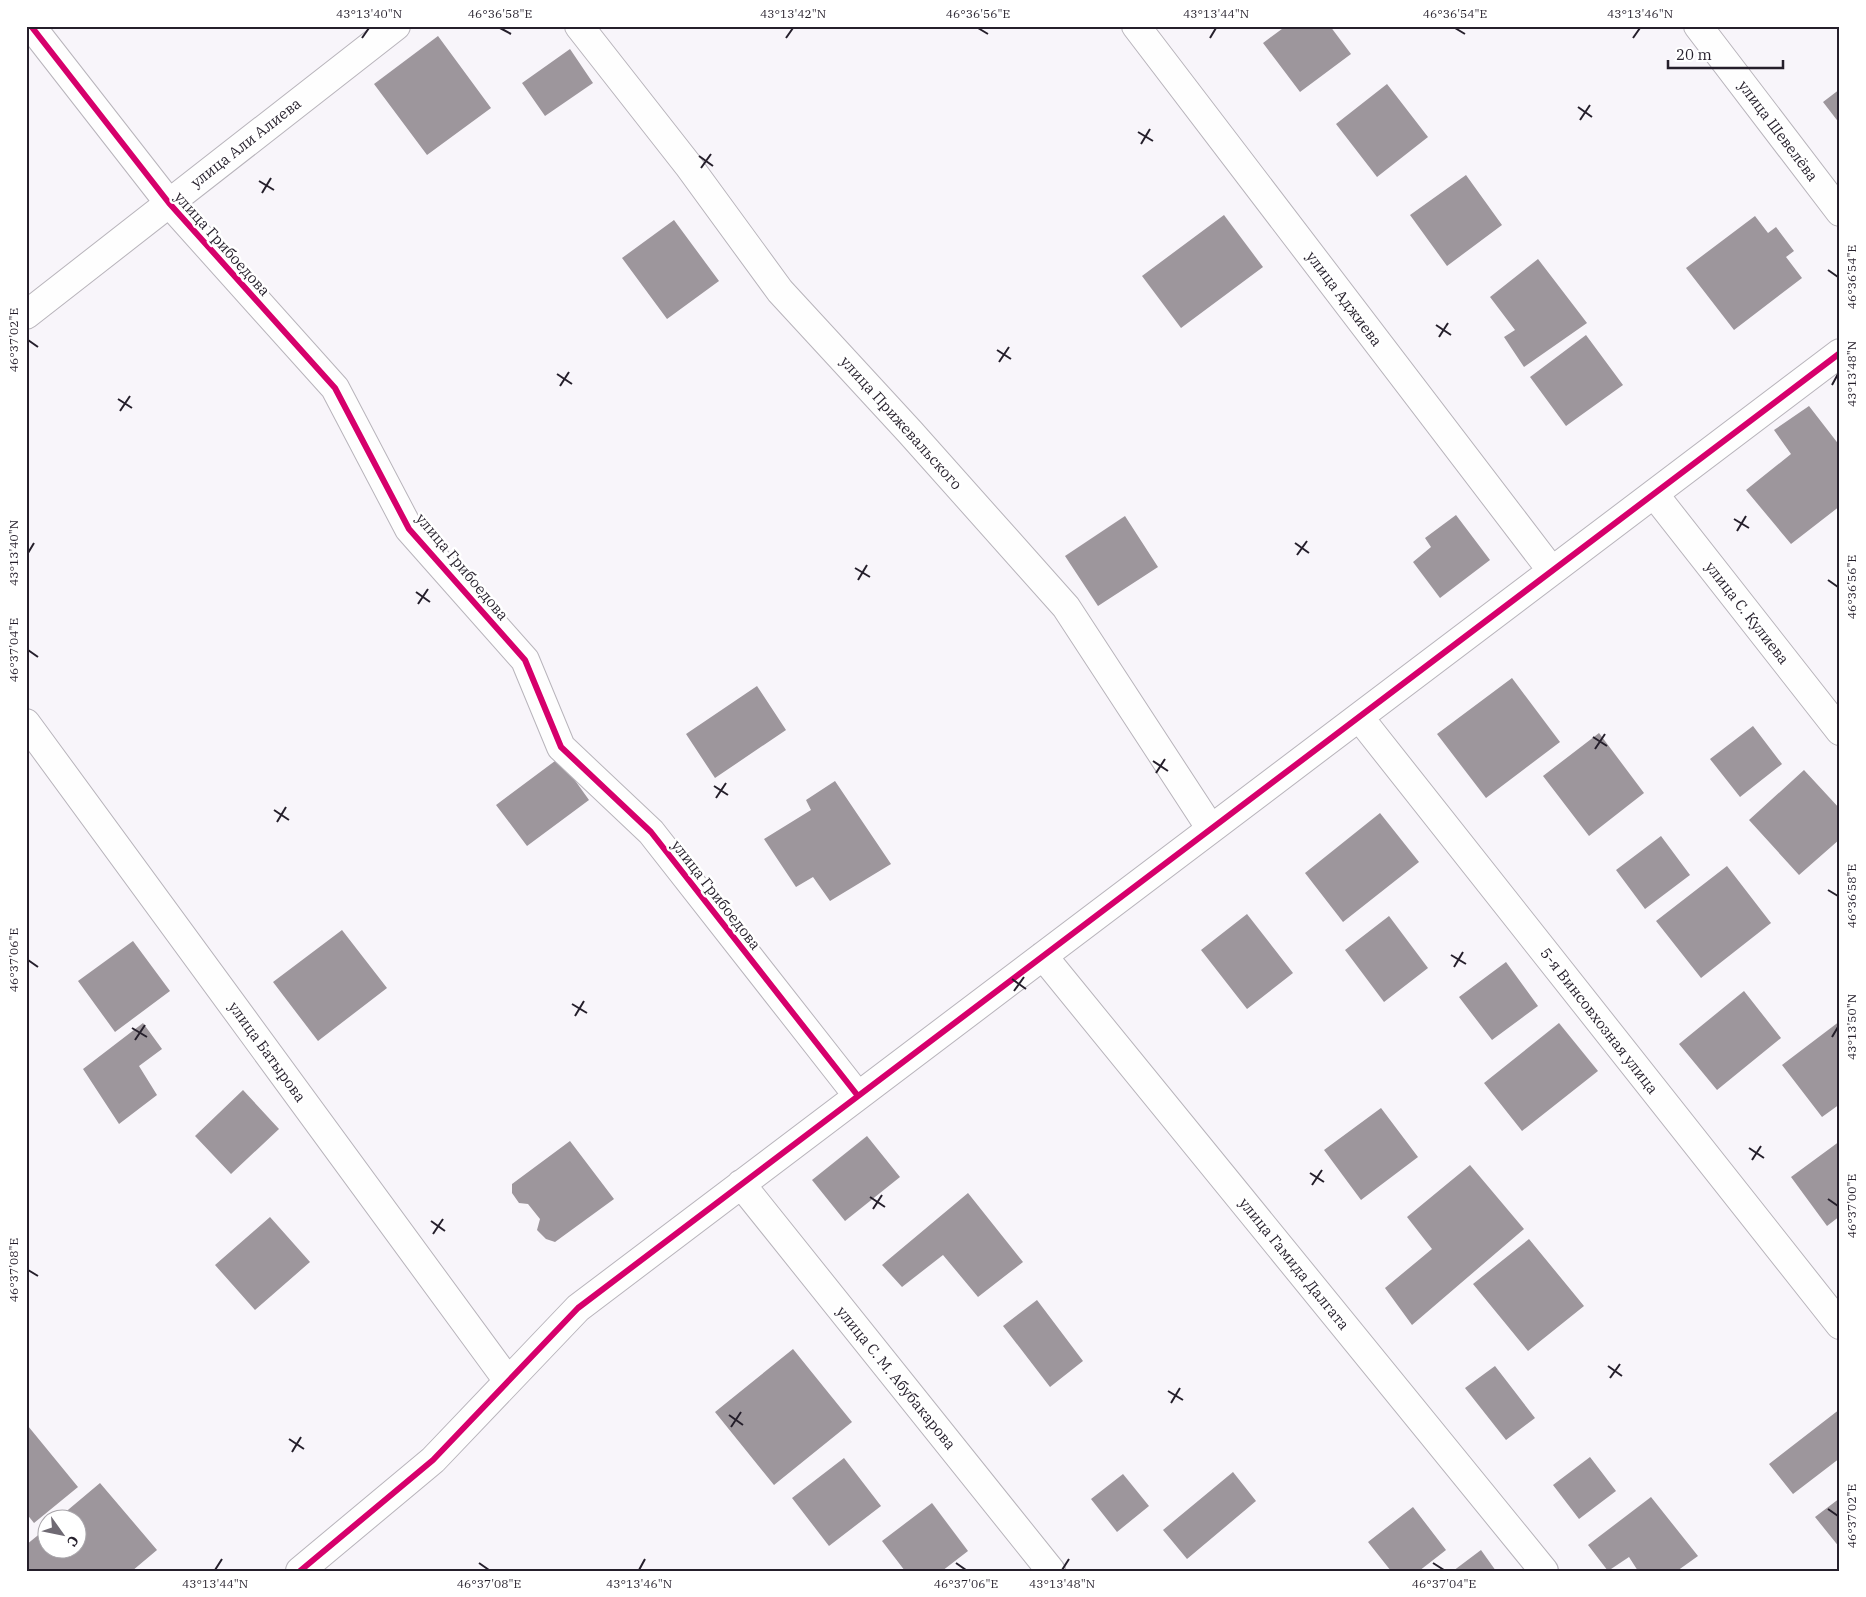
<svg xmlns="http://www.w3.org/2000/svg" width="1866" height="1597" font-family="'IBM Plex Serif',serif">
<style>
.building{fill:#9d969c}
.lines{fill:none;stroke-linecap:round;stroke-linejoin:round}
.street-casing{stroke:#b8b4bb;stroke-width:30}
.street{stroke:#fefefe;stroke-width:28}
.cycleway-casing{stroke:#fff;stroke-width:9}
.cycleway{stroke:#d6006c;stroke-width:6}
.ticks{fill:none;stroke:#251f2b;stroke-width:2}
.labels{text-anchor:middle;stroke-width:5;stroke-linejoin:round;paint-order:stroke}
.street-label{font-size:15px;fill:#251f2b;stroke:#fff}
.neatline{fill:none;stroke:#251f2b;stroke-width:2}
.ticks-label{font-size:12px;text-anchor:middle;fill:#251f2b}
</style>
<rect width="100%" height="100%" fill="#f8f5fa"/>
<path class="building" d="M1286,26h44l21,28 -51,38 -37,-49z
M438,36l53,72 -64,47 -53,-71z
M570,49l23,34 -48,33 -23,-33z
M1387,84l41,53 -51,40 -41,-53z
M1840,89v35l-17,-22z
M1466,175l36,50 -55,41 -37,-51z
M1224,215l39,52 -82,61 -39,-52z
M1755,216l13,17 8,-6 18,24 -8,6 16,21 -68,52 -48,-62z
M674,220l45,61 -52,38 -45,-61z
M1538,259l49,64 -63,44 -20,-30 11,-7 -25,-33z
M1586,335l37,50 -57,41 -36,-49z
M1809,406l31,40v60l-49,38 -45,-54 45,-36 -17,-24z
M1456,515l34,45 -50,38 -27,-36 18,-15 -6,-9z
M1125,516l33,51 -60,39 -33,-50z
M1512,678l48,64 -74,56 -49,-64z
M757,686l29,44 -71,48 -29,-44z
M1753,726l29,38 -42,33 -30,-38z
M1599,733l45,60 -55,43 -46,-60z
M559,758l30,42 -62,46 -31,-41z
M1804,770l36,39v30l-41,36 -50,-55z
M835,781l56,83 -61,37 -17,-24 -17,10 -32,-48 47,-29 -5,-10z
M1380,813l39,49 -76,60 -38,-49z
M1661,836l29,39 -45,34 -29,-39z
M1727,866l44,57 -70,55 -45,-57z
M1247,914l46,59 -46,36 -46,-59z
M1389,916l39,52 -44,34 -39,-52z
M342,930l45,58 -69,53 -45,-59z
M133,941l37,50 -55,41 -37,-51z
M1506,962l32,44 -46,34 -33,-43z
M1744,991l37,47 -64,52 -38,-46z
M1840,1021v83l-18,13 -40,-52z
M143,1023l19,26 -23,17 18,29 -38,29 -36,-55z
M1559,1023l39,48 -76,60 -38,-48z
M243,1090l36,39 -48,45 -36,-38z
M1381,1108l37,49 -57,43 -37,-50z
M867,1136l33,41 -55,44 -33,-41z
M570,1141l44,58 -59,43 -9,-3 -9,-9 3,-11 -12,-15 -9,-1 -7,-10v-9z
M1840,1141v75l-13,10 -36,-49z
M1470,1165l54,64 -112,96 -27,-37 47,-39 -25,-32z
M968,1193l55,69 -45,35 -35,-42 -41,32 -20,-22z
M270,1217l40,45 -55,48 -40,-45z
M1529,1239l55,67 -56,45 -55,-67z
M1037,1300l46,61 -33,26 -47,-61z
M793,1349l59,73 -78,63 -59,-73z
M1495,1366l40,52 -29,22 -41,-52z
M1840,1409v49l-47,36 -24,-30z
M28,1426l50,61 -44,36 -8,-10v-85z
M1590,1457l26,34 -37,28 -26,-34z
M844,1458l37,48 -52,40 -37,-48z
M1233,1472l23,29 -69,58 -24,-29z
M1123,1474l26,32 -32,26 -26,-33z
M100,1483l57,67 -25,21h-106v-26l22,-18v23h30v-30h-22z
M1651,1497l47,59 -21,15h-39l-9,-14 -21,14 -20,-26z
M1840,1498v50l-25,-31z
M932,1503l36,48 -26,20h-37l-23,-30z
M1413,1507l33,43 -27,21h-28l-23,-29z
M1481,1550l15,21h-43z"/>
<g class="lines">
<defs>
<path id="street" d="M31,26l138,177 166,185 74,141 116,131 36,87 90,85 207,264
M579,26l109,139 92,126 130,141 156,175 145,222
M1136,26l416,545
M1698,26l142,186
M26,315l370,-289
M1654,494l186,237
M1359,717l481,608
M26,723l482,658
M1043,956l501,615
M741,1184l310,387
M300,1571l133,-111 145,-152 1262,-955"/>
</defs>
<use href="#street" class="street-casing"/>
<use href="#street" class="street"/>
<defs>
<path id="cycleway" d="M31,26l138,177 166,185 74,141 116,131 36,87 90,85 207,264
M300,1571l133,-111 145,-152 1262,-955"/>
</defs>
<use href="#cycleway" class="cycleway-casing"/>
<use href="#cycleway" class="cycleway"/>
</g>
<path class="ticks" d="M500,28l11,6M978,28l10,6M1455,28l10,6M362,38l7,-10M786,38l7,-10M1210,38l6,-10M1633,38l7,-10M1578,107l14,10M1580,120l10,-15M1138,132l15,9M1141,144l9,-15M699,156l14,10M701,168l10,-14M259,181l15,9M262,193l9,-15M1828,270l10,7M1436,325l15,10M1439,337l9,-14M28,340l10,7M997,350l14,9M999,362l10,-15M557,374l15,10M1832,385l6,-11M560,386l9,-14M118,399l14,9M120,411l10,-15M1734,519l15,9M1737,531l9,-15M1295,543l14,10M28,553l6,-10M1297,555l10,-14M855,568l15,9M858,580l9,-15M1828,580l10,7M416,592l14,10M418,604l10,-15M28,650l10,7M1593,737l14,9M1595,749l10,-15M1153,761l15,10M1156,773l9,-14M714,786l14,9M716,798l10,-15M274,810l15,10M277,822l9,-15M1828,890l10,6M1451,955l15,9M28,960l10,7M1454,967l9,-15M1012,979l14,10M1014,991l10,-14M572,1004l15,9M575,1016l9,-15M132,1028l15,9M1832,1037l6,-10M135,1040l10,-15M1749,1148l15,10M1752,1160l9,-14M1310,1173l14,9M1312,1185l10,-15M870,1197l15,10M1828,1199l10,7M873,1209l9,-14M431,1221l14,10M433,1234l10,-15M28,1270l10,6M1608,1366l14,10M1610,1378l10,-14M1168,1391l15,9M1171,1403l9,-15M729,1415l14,10M731,1427l10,-15M289,1439l15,10M292,1452l9,-15M1828,1509l10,7M479,1563l10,7M956,1563l10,7M1433,1563l11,7M215,1570l7,-11M639,1570l6,-11M1062,1570l7,-11"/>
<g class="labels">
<g class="street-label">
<text transform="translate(1778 131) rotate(53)" y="5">улица Шевелёва</text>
<text transform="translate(246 143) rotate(-38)" y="5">улица Али Алиева</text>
<text transform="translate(222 244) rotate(48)" y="5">улица Грибоедова</text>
<text transform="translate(1344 299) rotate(53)" y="5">улица Аджиева</text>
<text transform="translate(901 423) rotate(48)" y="5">улица Прижевальского</text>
<text transform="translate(462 567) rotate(50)" y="5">улица Грибоедова</text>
<text transform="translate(1747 613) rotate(52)" y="5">улица С. Кулиева</text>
<text transform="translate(716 895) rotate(52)" y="5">улица Грибоедова</text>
<text transform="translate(1599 1021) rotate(52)" y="5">5-я Винсовхозная улица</text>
<text transform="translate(267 1052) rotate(54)" y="5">улица Батырова</text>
<text transform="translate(1294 1264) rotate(51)" y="5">улица Гамида Далгата</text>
<text transform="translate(896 1378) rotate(51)" y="5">улица С. М. Абубакарова</text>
</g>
</g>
<rect width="1866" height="1597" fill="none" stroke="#ffffff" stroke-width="55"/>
<g transform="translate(62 1534) rotate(123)"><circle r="24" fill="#ffffff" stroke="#a8a5aa"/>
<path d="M0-4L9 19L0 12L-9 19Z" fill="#6f6a73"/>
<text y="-8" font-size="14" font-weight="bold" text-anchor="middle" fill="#251f2b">С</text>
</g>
<path d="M1668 60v8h115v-8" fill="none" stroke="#251f2b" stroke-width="2.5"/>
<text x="1676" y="60" font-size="15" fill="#251f2b" stroke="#ffffff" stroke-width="4" paint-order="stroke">20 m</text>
<rect x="28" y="28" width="1810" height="1542" class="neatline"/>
<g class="ticks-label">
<text x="369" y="18">43°13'40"N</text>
<text x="500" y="18">46°36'58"E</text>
<text x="793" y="18">43°13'42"N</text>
<text x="978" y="18">46°36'56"E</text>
<text x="1216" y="18">43°13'44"N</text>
<text x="1455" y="18">46°36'54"E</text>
<text x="1640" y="18">43°13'46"N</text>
<text transform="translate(1852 277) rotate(-90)" y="4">46°36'54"E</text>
<text transform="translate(14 340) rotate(-90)" y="4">46°37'02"E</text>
<text transform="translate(1852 374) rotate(-90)" y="4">43°13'48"N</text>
<text transform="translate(14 553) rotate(-90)" y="4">43°13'40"N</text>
<text transform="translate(1852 587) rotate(-90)" y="4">46°36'56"E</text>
<text transform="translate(14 650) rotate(-90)" y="4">46°37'04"E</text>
<text transform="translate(1852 896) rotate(-90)" y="4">46°36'58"E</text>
<text transform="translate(14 960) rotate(-90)" y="4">46°37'06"E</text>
<text transform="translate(1852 1027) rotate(-90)" y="4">43°13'50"N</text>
<text transform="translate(1852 1206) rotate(-90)" y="4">46°37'00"E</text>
<text transform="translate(14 1270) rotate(-90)" y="4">46°37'08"E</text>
<text transform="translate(1852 1516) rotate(-90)" y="4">46°37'02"E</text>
<text x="215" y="1588">43°13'44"N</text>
<text x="489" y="1588">46°37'08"E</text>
<text x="639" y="1588">43°13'46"N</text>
<text x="966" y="1588">46°37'06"E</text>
<text x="1062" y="1588">43°13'48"N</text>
<text x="1444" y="1588">46°37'04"E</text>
</g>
</svg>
